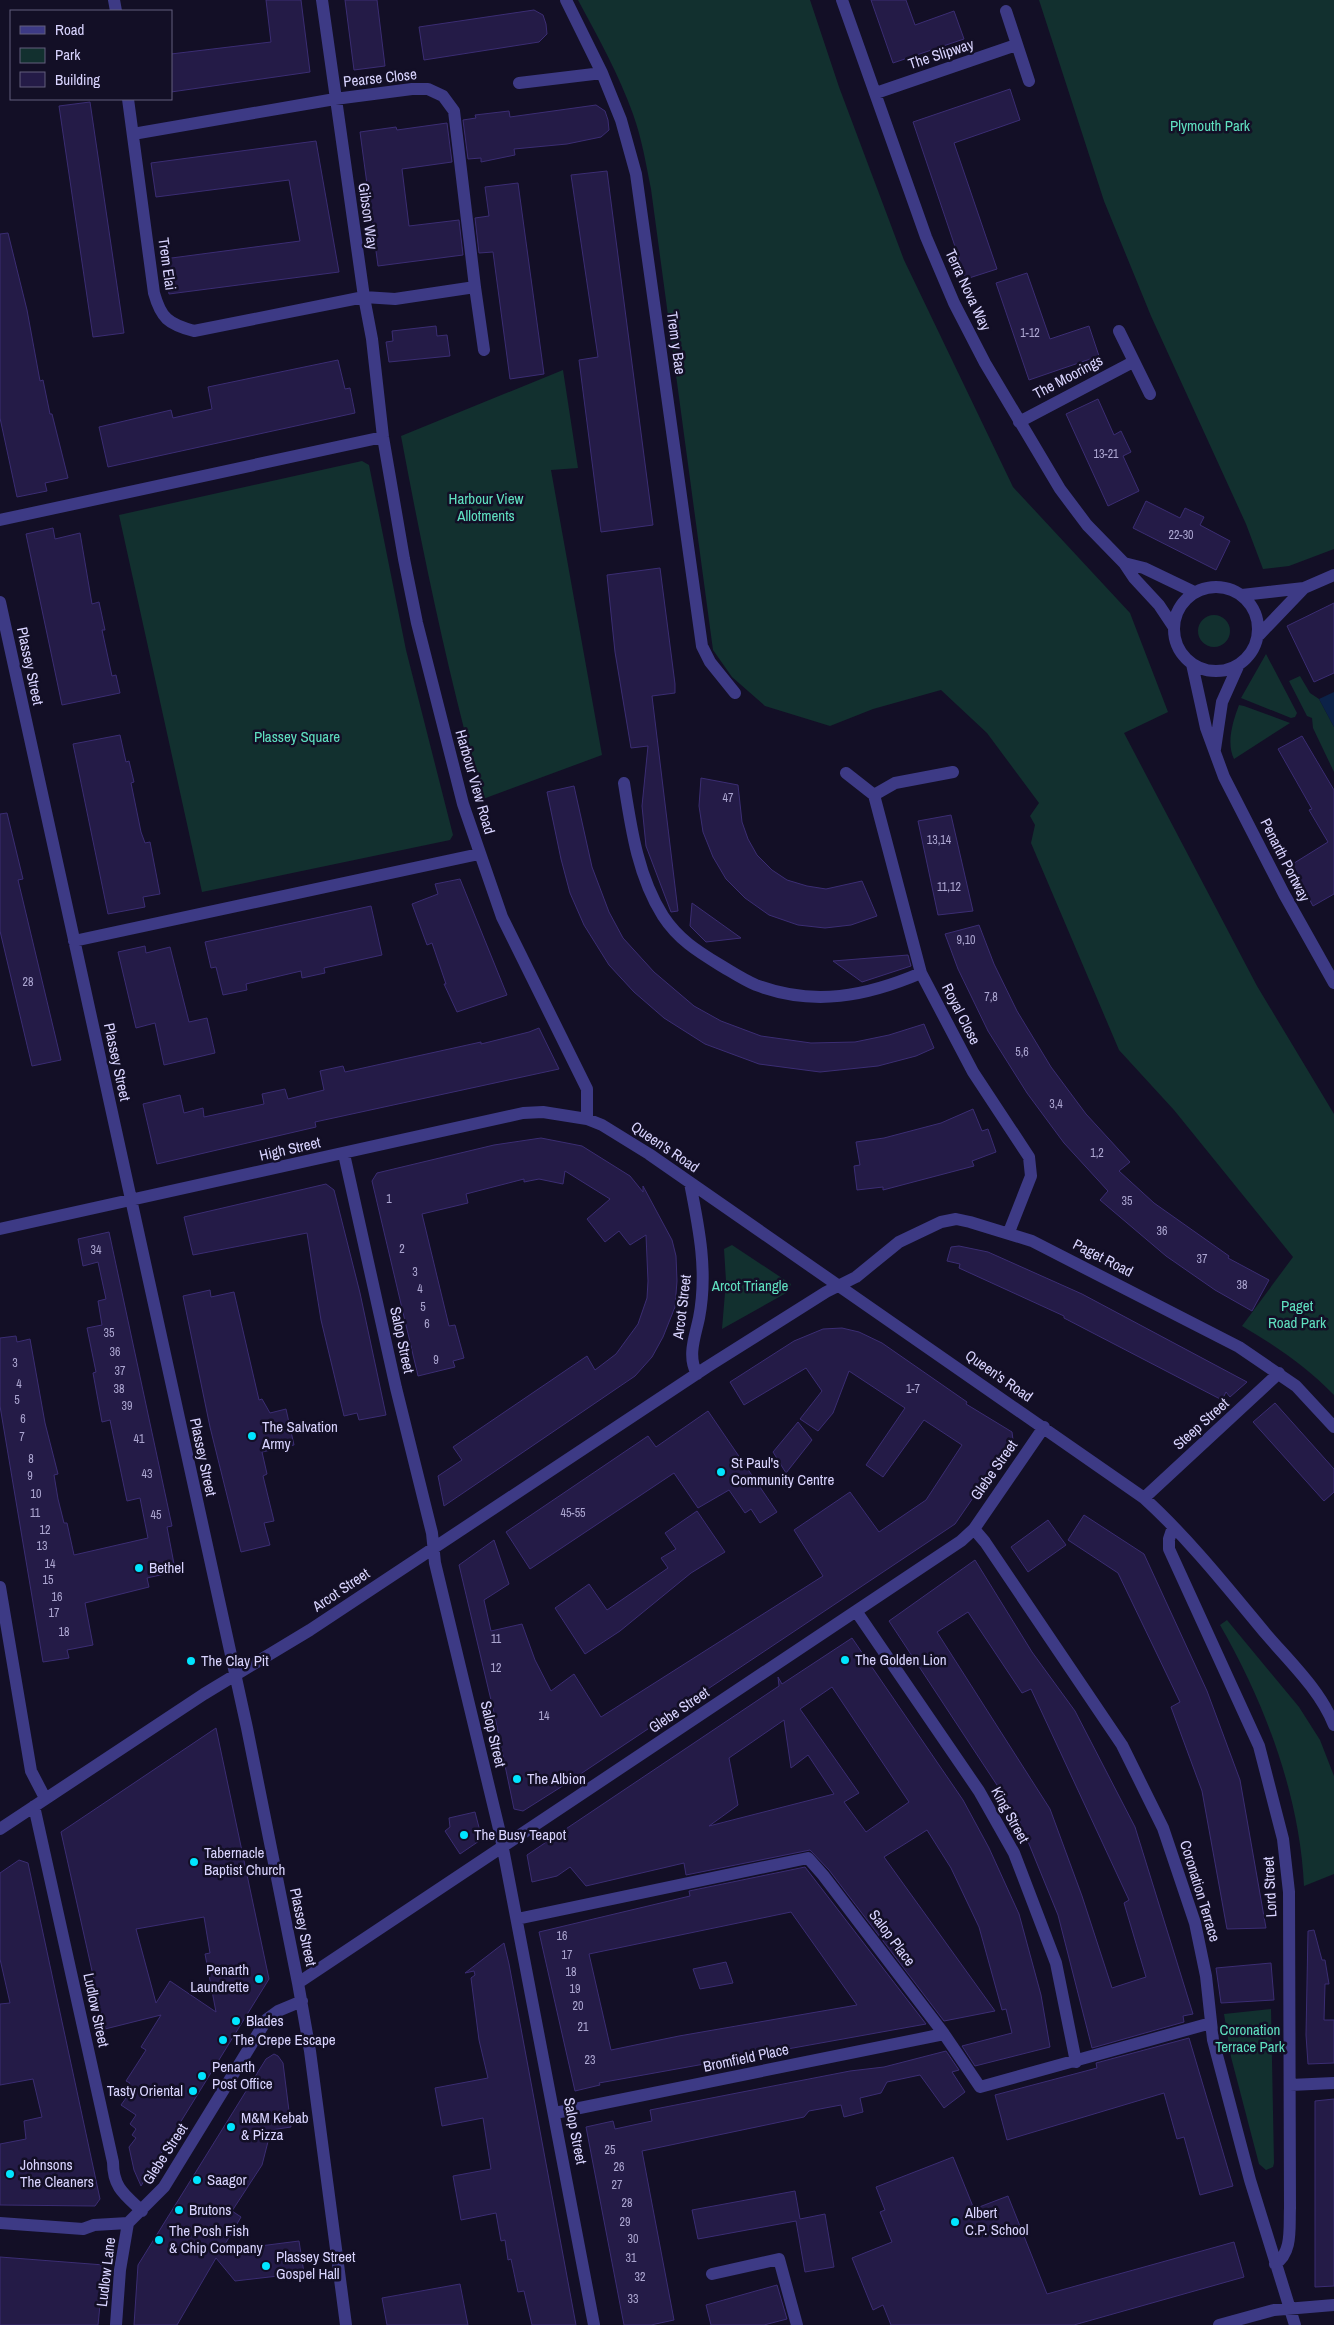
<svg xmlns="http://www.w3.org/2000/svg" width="1334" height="2325" font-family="'Archivo Narrow',sans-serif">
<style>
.green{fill:#12302f}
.water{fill:#0c2248}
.building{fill:#241b47;stroke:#3b2d73;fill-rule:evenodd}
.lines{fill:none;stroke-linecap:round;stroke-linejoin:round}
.minor{stroke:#3d3a85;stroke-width:12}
.poi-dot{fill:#00e5ff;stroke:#130f26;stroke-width:2}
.labels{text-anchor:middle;stroke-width:5;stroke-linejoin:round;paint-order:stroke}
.number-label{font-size:12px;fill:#aca6d1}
.street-label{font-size:15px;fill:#d9d4ff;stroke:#130f26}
.park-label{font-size:15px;fill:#5fe0c0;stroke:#130f26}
.poi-label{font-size:15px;fill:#d9d4ff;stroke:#130f26;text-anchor:start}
</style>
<rect width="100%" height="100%" fill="#130f26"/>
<path class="green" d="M578,0h232l29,87 65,173 109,227 117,126 38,99 -44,21 133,253 77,128v281c-28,-29 -58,-49 -92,-69l51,-69 -119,-147 -55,-60 -88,-207 4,-18 -5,-9 9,-13 -52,-70 -46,-43 -68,19 -43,17 -65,-20 -33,-29 -19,-27 -62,-461c-5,-25 -9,-50 -18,-75 -14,-39 -35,-77 -55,-114z
M1039,0h295v549l-45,17 -26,3 -17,-45 -95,-208 -47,-115z
M563,370l15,98 -27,2 51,285 -119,44c-34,-120 -59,-240 -82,-363z
M362,461l7,4 37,185 47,185 -3,5 -248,52 -83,-377z
M1198 631a16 16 0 1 1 32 0a16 16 0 1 1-32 0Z
M1266,654l31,59 -2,4 -4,1 -50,-20z
M1300,676l10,17 9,6 15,28v45l-21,-44 -1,-10 -5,-2 -18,-35z
M1239,705l5,1 46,17 -56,36c-8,-16 -1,-38 5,-54z
M732,1245l59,39 -3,8 -66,37 4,-48 -2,-32z
M1227,1620l72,87 21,33 14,36v98l-30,12c-4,-90 -39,-183 -84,-261z
M1271,2009l3,154 -1,4 -7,3 -7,-6 -28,-107 -7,-43z"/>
<path class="water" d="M1334,692v35l-15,-28z"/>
<path class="building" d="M266,0h35l9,72 -139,20v-38l100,-12z
M345,0h32l8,66 -31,4z
M871,0h35l9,25 39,-14 10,28 -71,24z
M534,10l9,5 3,9 1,10 -8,8 -115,18 -5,-33z
M1010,89l10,31 -66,23 43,126 -31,10 -53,-157z
M90,102l34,231 -31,4 -34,-231z
M596,105l9,6 3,9 1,10 -8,7 -34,7 -53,5 1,6 -34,7v-4l-13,1 -5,-39 13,-2 -1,-3 34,-4 1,6z
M447,123l5,39 -50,7 7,57 50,-6 4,35 -85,11 -18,-134 36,-5 1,3z
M316,141l23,131 -170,22 -5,-35 136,-18 -11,-61 -133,17 -5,-34z
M607,171l46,354 -52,7 -22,-172 19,-3 -27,-182z
M518,183l26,191 -34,5 -17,-127 -14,1 -4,-35 14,-2 -4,-29z
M8,233l19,77 13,71 3,-1 7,34h2l16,64 -23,5 2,8 -30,6 -17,-79v-184z
M1027,273l23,66 39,-13 10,30 -70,24 -33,-97z
M436,326l1,10 10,-1 3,21 -61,6 -3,-20 7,-1 -1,-10z
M338,360l7,29 5,-1 5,25 -247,54 -9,-40 72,-17 2,8 39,-9 -4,-22z
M1098,399l16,36 7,-4 10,21 -8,4 16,35 -31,15 -42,-92z
M1146,501l34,17 5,-10 19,9 -4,8 30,16 -14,29 -83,-42z
M53,528l2,11 25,-6 12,71 7,-2 6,28h-3l10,46 4,-1 4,18 -58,12 -36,-171z
M660,568l15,116v9l-23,3 26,215 -7,1 -25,-66 -4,-40 6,-60 -17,2 -16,-96 -8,-77z
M1334,603v70l-20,9 -27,-56z
M120,735l6,27 3,-1 5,21 -3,1 10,49 4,11 5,-1 10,52 -17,3 2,10 -37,7 -35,-170z
M1302,736l32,54v104l-21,12 -22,-41 37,-23 -19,-32 3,-1 -34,-60z
M701,778l37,7 4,37 6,17 9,16 15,15 15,10 20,6 19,3 36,-8 15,35 -26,9 -26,3 -27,-3 -29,-10 -24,-17 -19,-19 -13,-22 -10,-25 -4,-26z
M574,786l18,81 17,45 14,26 31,34 40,34 27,15 40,15 50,7 44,-1 34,-7 35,-11 10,24 -18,8 -38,10 -58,6 -61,-8 -54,-20 -41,-26 -30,-26 -25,-27 -25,-40 -14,-32 -9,-34 -14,-67z
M7,813l16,66 -5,1 43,180 -29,6 -32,-135v-117z
M951,815l22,96 -35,4 -20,-94z
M460,879l47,116 -50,17 -13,-28h2l-14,-41 -5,2 -15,-41 26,-10 -3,-10z
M692,903l49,35 -35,4 -16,-16z
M371,906l11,49 -58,13 1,5 -23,5 -1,-7 -55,13 1,6 -24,5 -7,-28 -5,1 -6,-26z
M979,925l15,39 23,47 34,56 35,47 44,48 -11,9 35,32 75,53 -1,2 41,22 -17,31 -37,-21 -49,-34 -66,-56 8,-9 -44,-48 -37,-50 -39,-62 -30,-62 -13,-35z
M145,946l1,7 24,-6 19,75 18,-4 8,35 -51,12 -9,-42 -19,5 -18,-76z
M908,955l3,11 -49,16 -29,-21z
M539,1028l20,41 -244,53 1,5 -159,37 -14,-60 37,-9 4,18 19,-5 1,9 60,-13 -2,-10 23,-5 3,10 36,-9 -4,-19 23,-5 2,6 136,-30v2l48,-12z
M973,1109l9,22 6,-2 8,23 -24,9 2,5 -91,24v-3l-26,3 -3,-24 6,-1 -4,-23 28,-4 57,-15z
M541,1138l41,8 48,30 13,16v-6l29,54 4,16 1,25 -2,26 -12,30 -11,20 -17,19 -191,130 -6,-30 24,-16 -9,-13 134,-91 8,14 21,-16 22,-30 9,-26 1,-17 -2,-46 -16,10 -11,-14 -14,11 -18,-23 23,-20 -45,-28 -2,13 -24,-5 -15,3v-3l-58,15 2,9 -46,11 27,112 6,-1 9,33 -11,3 2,6 -37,9 -46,-195 5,-8 117,-28z
M326,1184l8,6 26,103 26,122 -27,5 -2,-7 -13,3 -23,-96 -14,-87 -114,22 -9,-38z
M109,1232l63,294 -5,1 7,37h-2l2,8 -27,6 2,9 -64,16 8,42 -26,5 2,8 -26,4 -43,-256v-68l16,-2 1,6 13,-3 15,84 13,51 -4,1 4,24 6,24h3l7,32 74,-17 -8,-40 -13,3 -17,-81 -8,2 -9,-49 3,-1 -9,-44 15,-3 -4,-24 8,-2 -8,-37 -15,4 -5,-27z
M959,1246l29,6 94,42 165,88 -17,15 -4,-5 -4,8 -158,-82v-2l-105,-48 1,-4 -13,-3 4,-14z
M210,1290l1,7 23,-5 25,108 3,-1 8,14 16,-4 8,36 -32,7 5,22 -4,2 11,45 -10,2 6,22 -29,7 -31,-125 -27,-131z
M842,1328l17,4 23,11 85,59 -1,2 46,28 1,8 -58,84 -394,263 -38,24 -9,-2 -19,-92 -36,-152 35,-25 15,44 -25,16 7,31 31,-7 13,36 16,31 23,-17 27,43 222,-141 -29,-46 56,-38 29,40 47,-32 36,-55 -38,-25 -41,57 -17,-12 39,-57 -56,-37 -16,42 -15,18 -18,-12 22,-28 -16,-23 -62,37 -14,-23 64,-41 29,-12z
M1275,1403l59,66v23l-10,9 -71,-79z
M708,1411l69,101 -17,11 -9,-14 -6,4 -16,-23 -31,18 -24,-35 -144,96 -24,-37 142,-96 8,11z
M798,1422l14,18 -26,33 -13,-21z
M697,1511l28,41 -34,21 -71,58 -35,23 -30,-46 34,-24 18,26 61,-42 -7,-10 15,-9 -11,-16z
M1084,1515l60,39 63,137 33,89 26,148 -39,1 -25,-138 -31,-84 9,-5 -62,-129 -50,-33z
M1048,1520l18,25 -38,27 -17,-25z
M975,1560l57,92 43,59 60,116 58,187 -10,2 1,6 -92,26 -34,-133 -40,-98 -129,-196zM968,1612l54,81 9,-4 98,211 -5,3 22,74 -34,11 -30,-92 -32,-87 -113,-177z
M852,1638l111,162 26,48 30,66 22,81 9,52 -75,19 -13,-20 50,-13 -6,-24 -4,1 -23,-83 -28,-59 -24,-38 -43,27 111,154 -51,10 -115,-151 -19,-20 -124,25 -2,-12 -98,23 -16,-19 -13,9 -25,6 -5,-27 252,-169 -1,-9 4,7zM832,1687l77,115 -43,30 -22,-30 15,-9 -59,-84zM784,1720l7,48 17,-13 26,39 -125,32 29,-21 -9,-47z
M216,1728l53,251 -128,207 -7,-16 -5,-23 7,-9 -4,-3 4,-6 -6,-5 6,-9 -15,-10 10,-14 -4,-4 3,-4 -4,-2 20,-31 -5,-3 20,-32 -56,14 -44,-197zM204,1917l6,36 -5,1 11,58 -46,-31 -14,22 -20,-74z
M475,1812l7,27 -22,15 -15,-23 5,-4 -1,-9z
M19,1860l9,3 72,336 -5,7 -95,-1v-61l26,-5 -2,-18 18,-4 -9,-38 -33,6v-81l10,-1 -10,-44v-86z
M805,1867l121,157 -327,59 1,2 -25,6 -36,-159 151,-36 -1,-5zM791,1912l66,93 -178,31 -68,14 -22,-96z
M1314,1930l8,30h3l4,24h-4l-1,36h10v43l-26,1 -2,-29 2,-104z
M504,1943l5,21 67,361h-44l-8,-34 -6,1 -7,-33 -3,1 -3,-20 -4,1 -5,-28 -35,7 -8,-44 38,-7 -8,-51 -41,8 -7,-38 53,-10 -9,-38 -8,-62 4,-3 -1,-4 -9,2z
M726,1962l7,21 -33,6 -7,-20z
M1271,1963l3,37 -53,3 -5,-35z
M1189,2038l44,148 -33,9 -16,-58 -7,2 -13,-46 -157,47 -12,-45 102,-27 -1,-5z
M946,2051l13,19 -7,2 13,20 -21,16 -24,-33 -33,7 -6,11 -21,5 3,14 -19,5 -3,-12 -32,6 -5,6 -162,34 32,169 -23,5h-27l-38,-198 27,-6 2,8 37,-8 -2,-11 200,-39 34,-4z
M274,2054l4,2 5,7 8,64 -20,3 -9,35 -30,46 9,6 -20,34 78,-10 5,32 -69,8 -19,-23 -39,67h-43l4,-60 128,-206z
M1334,2099v187l-19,1v-186z
M953,2157l21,52 34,-13 39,98 187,-52 10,35 -170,48h-183l-8,-20 -10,5 -21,-52 40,-16 -12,-30 5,-2 -9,-23z
M795,2191l5,28 25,-5 9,53 -29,5 -9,-51 -98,18 -6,-29z
M0,2257l104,8 -6,60h-98z
M460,2284l8,41h-81l-5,-27z
M777,2285l10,34 -23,6h-53l-5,-20z"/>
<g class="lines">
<path class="minor" d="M114,0l2,11
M322,0l42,297 8,42 11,98 21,122 13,64 46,181 39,113 85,172v30
M566,0l36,73 19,47 15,54 66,472 8,16 25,31
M842,0l84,237 28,66 31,60 75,126 27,36 37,38 10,15 25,27 14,21
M1006,11l23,70
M519,83l83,-10
M876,93l140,-48
M128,99l26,194c7,25 14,31 40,38l170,-34 31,2 80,-12 -21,-176 -11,-15 -15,-7h-16l-77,10 -202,35
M475,287l9,63
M1119,331l31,63
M1019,422l114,-60
M0,520l383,-83
M1124,563l20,5 50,24
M1174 629a42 42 0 1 1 84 0a42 42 0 1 1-84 0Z
M1242,595l62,-7 30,-13
M0,602l247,1126 51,255 12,68 36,274
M1259,635l45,-47
M1192,664l14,64 18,49 60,117 50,89
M1215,749l7,-47 17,-38
M846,773l28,22 47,178 52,99 56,85 2,19 -22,56
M624,783c7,45 14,94 39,133 15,23 34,35 57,49 12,7 24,15 36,20 58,22 111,11 165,-12
M874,795l21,-12 58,-11
M74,941l405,-87
M344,1154l52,234 36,145 3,30 65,270 94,492
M690,1183c9,45 18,89 9,135 -4,19 -12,38 -2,56
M0,1229l523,-116 20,-1 44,7 15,6 47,29 495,344c45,41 83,89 122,136 24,28 54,56 68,91
M1144,1498l135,-125
M1173,1527l-4,12v10l90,197 24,93 6,53 1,316c-1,19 3,45 -15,56
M974,1529l11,13 137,203 41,83 32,95 11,53 7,64 37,140 45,145
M0,1587l31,184 14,27
M856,1611l123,180 35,62 42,110 20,99
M34,1806l79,356c0,26 12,33 29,49
M0,1829l204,-135 106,-64 397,-263 119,-75 30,-15 43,-35 42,-20 15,-3 14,3 62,19 207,106 57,39 38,41
M517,1919l291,-61 15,17 121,159 36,53 231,-64
M298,1983l663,-442 13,-12 70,-102
M1290,2085l44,-2
M555,2113l389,-79
M0,2223l83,6 11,-4 34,-2 36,-36 103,-168 11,-8 24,-10
M712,2274l67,-15 18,66
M116,2325l4,-55 8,-47
M1219,2325l55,-15 60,-5"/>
</g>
<g class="poi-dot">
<circle cx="252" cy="1436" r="5"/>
<circle cx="721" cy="1472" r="5"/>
<circle cx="139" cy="1568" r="5"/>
<circle cx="845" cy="1660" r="5"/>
<circle cx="191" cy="1661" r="5"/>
<circle cx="517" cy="1779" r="5"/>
<circle cx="464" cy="1835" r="5"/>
<circle cx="194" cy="1862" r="5"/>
<circle cx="259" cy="1979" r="5"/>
<circle cx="236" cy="2021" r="5"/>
<circle cx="223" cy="2040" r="5"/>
<circle cx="202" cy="2076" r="5"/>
<circle cx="193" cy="2091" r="5"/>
<circle cx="231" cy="2127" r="5"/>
<circle cx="10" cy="2174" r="5"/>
<circle cx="197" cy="2180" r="5"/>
<circle cx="179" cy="2210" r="5"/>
<circle cx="955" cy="2222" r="5"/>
<circle cx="159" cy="2240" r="5"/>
<circle cx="266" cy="2266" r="5"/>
</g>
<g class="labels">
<g class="number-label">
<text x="1030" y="337">1-12</text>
<text x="1106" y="458">13-21</text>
<text x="1181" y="539">22-30</text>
<text x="728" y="802">47</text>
<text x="939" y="844">13,14</text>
<text x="949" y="891">11,12</text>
<text x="966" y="944">9,10</text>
<text x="28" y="986">28</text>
<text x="991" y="1001">7,8</text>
<text x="1022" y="1056">5,6</text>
<text x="1056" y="1108">3,4</text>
<text x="1097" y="1157">1,2</text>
<text x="389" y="1203">1</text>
<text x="1127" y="1205">35</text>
<text x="1162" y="1235">36</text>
<text x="402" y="1253">2</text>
<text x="96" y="1254">34</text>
<text x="1202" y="1263">37</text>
<text x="415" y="1276">3</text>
<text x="1242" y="1289">38</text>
<text x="420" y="1293">4</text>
<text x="423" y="1311">5</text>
<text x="427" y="1328">6</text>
<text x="109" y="1337">35</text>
<text x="115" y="1356">36</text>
<text x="436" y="1364">9</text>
<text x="15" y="1367">3</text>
<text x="120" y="1375">37</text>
<text x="19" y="1388">4</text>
<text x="119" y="1393">38</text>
<text x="913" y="1393">1-7</text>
<text x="17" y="1404">5</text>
<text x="127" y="1410">39</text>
<text x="23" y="1423">6</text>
<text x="22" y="1441">7</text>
<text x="139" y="1443">41</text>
<text x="31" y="1463">8</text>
<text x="147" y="1478">43</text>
<text x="30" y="1480">9</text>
<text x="36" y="1498">10</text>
<text x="35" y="1517">11</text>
<text x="573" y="1517">45-55</text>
<text x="156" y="1519">45</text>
<text x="45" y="1534">12</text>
<text x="42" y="1550">13</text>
<text x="50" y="1568">14</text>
<text x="48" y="1584">15</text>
<text x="57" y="1601">16</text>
<text x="54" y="1617">17</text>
<text x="64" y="1636">18</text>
<text x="496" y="1643">11</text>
<text x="496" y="1672">12</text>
<text x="544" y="1720">14</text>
<text x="562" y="1940">16</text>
<text x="567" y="1959">17</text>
<text x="571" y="1976">18</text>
<text x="575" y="1993">19</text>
<text x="578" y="2010">20</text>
<text x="583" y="2031">21</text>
<text x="590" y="2064">23</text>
<text x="610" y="2154">25</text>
<text x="619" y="2171">26</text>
<text x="617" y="2189">27</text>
<text x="627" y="2207">28</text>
<text x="625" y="2226">29</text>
<text x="633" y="2243">30</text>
<text x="631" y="2262">31</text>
<text x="640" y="2281">32</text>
<text x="633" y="2303">33</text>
</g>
<g class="street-label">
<text transform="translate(941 54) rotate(-18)" y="5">The Slipway</text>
<text transform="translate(380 78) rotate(-6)" y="5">Pearse Close</text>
<text transform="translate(368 216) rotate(82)" y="5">Gibson Way</text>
<text transform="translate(167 264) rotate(82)" y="5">Trem Elai</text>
<text transform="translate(968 290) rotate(65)" y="5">Terra Nova Way</text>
<text transform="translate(676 343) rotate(82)" y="5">Trem y Bae</text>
<text transform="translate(1068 377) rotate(-28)" y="5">The Moorings</text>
<text transform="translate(30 666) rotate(78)" y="5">Plassey Street</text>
<text transform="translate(475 782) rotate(74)" y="5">Harbour View Road</text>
<text transform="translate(1285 860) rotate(63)" y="5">Penarth Portway</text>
<text transform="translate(961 1014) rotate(63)" y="5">Royal Close</text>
<text transform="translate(117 1062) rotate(78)" y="5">Plassey Street</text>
<text transform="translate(665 1147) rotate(34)" y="5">Queen's Road</text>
<text transform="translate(290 1149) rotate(-13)" y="5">High Street</text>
<text transform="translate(1103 1258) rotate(27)" y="5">Paget Road</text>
<text transform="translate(682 1307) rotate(-83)" y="5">Arcot Street</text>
<text transform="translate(402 1340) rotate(78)" y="5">Salop Street</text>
<text transform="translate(999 1376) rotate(35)" y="5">Queen's Road</text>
<text transform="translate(1201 1424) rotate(-42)" y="5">Steep Street</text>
<text transform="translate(203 1457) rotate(78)" y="5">Plassey Street</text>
<text transform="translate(994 1470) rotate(-55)" y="5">Glebe Street</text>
<text transform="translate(341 1590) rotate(-34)" y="5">Arcot Street</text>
<text transform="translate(679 1710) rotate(-34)" y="5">Glebe Street</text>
<text transform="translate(493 1734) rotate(77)" y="5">Salop Street</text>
<text transform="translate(1010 1815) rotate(61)" y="5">King Street</text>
<text transform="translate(1270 1887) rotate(-93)" y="5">Lord Street</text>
<text transform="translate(1200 1891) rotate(73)" y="5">Coronation Terrace</text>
<text transform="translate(303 1927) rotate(78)" y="5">Plassey Street</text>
<text transform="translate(892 1938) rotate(53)" y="5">Salop Place</text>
<text transform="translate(96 2010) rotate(78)" y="5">Ludlow Street</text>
<text transform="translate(746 2058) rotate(-12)" y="5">Bromfield Place</text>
<text transform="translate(575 2131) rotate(79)" y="5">Salop Street</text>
<text transform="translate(165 2154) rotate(-57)" y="5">Glebe Street</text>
<text transform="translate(106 2272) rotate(-83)" y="5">Ludlow Lane</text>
</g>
<g class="park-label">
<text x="1210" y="131">Plymouth Park</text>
<text x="486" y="504">Harbour View<tspan x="486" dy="17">Allotments</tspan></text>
<text x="297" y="742">Plassey Square</text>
<text x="750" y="1291">Arcot Triangle</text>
<text x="1297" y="1311">Paget<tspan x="1297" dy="17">Road Park</tspan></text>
<text x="1250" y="2035">Coronation<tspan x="1250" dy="17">Terrace Park</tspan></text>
</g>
<g class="poi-label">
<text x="262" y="1432">The Salvation<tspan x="262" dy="17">Army</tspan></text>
<text x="731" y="1468">St Paul's<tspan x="731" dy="17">Community Centre</tspan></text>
<text x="149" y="1573">Bethel</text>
<text x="855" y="1665">The Golden Lion</text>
<text x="201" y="1666">The Clay Pit</text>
<text x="527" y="1784">The Albion</text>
<text x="474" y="1840">The Busy Teapot</text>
<text x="204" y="1858">Tabernacle<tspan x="204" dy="17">Baptist Church</tspan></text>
<text x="249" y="1975" text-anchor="end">Penarth<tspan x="249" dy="17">Laundrette</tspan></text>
<text x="246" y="2026">Blades</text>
<text x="233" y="2045">The Crepe Escape</text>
<text x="212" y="2072">Penarth<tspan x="212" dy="17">Post Office</tspan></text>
<text x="183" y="2096" text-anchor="end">Tasty Oriental</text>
<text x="241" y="2123">M&amp;M Kebab<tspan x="241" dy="17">&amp; Pizza</tspan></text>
<text x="20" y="2170">Johnsons<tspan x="20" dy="17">The Cleaners</tspan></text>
<text x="207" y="2185">Saagor</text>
<text x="189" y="2215">Brutons</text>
<text x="965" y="2218">Albert<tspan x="965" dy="17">C.P. School</tspan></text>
<text x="169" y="2236">The Posh Fish<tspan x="169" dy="17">&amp; Chip Company</tspan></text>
<text x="276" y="2262">Plassey Street<tspan x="276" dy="17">Gospel Hall</tspan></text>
</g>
</g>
<rect x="10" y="10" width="162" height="90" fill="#130f26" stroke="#625e7d"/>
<rect x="20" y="26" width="25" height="8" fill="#3d3a85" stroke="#625e7d"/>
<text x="55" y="35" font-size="15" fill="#d9d4ff">Road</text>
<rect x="20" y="48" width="25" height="15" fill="#12302f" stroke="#625e7d"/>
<text x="55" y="60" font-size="15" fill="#d9d4ff">Park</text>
<rect x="20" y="72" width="25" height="15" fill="#241b47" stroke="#625e7d"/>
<text x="55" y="85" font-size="15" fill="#d9d4ff">Building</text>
</svg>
